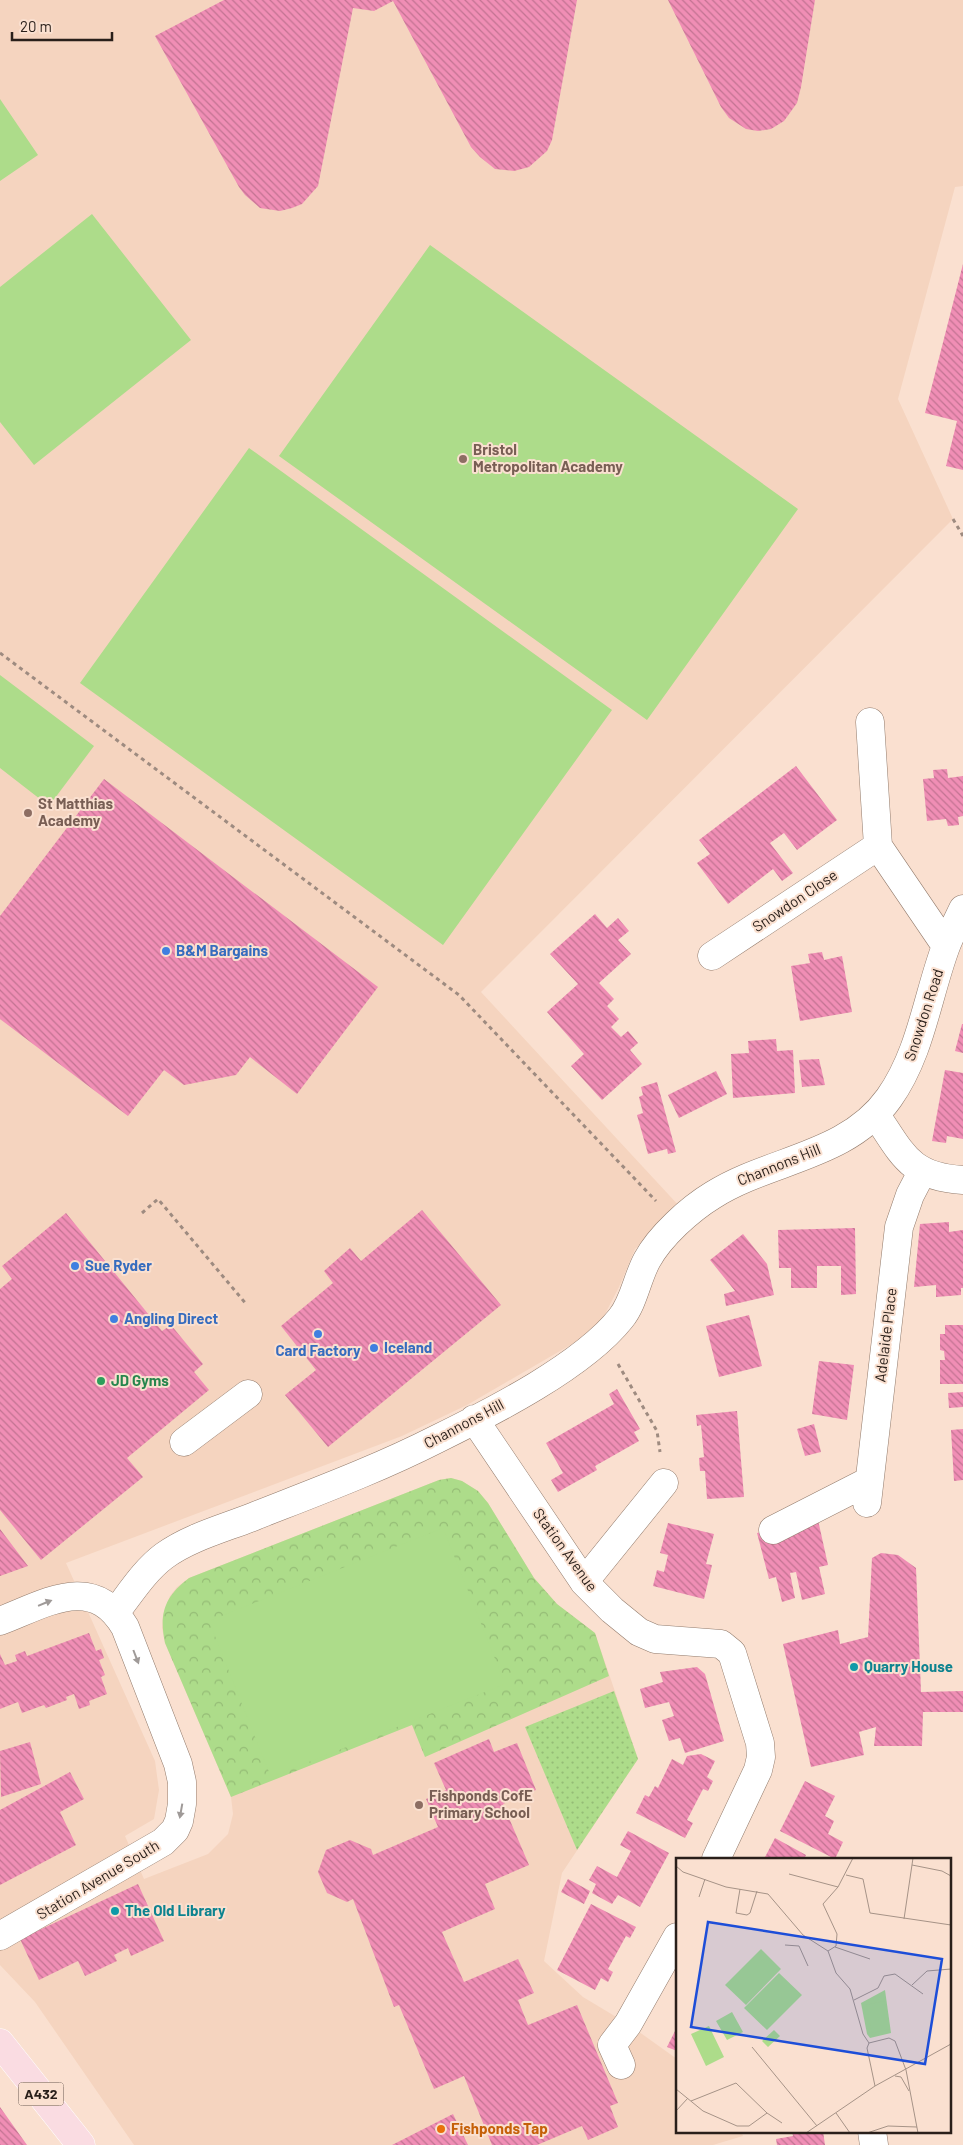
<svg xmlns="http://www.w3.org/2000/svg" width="963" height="2145" font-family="Barlow,sans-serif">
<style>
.built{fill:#f5d4bf}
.grass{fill:url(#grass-dots)}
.park{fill:url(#park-crowns)}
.pitch{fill:#addc8a}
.building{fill:url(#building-back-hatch)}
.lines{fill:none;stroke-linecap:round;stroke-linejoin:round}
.minor-casing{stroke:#927b6c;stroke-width:29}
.major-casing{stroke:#fff;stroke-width:29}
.path{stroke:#9e8b80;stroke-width:3;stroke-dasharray:4 4;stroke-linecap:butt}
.minor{stroke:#fff;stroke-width:28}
.major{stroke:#fadce2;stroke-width:28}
.oneway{fill:#9f9a98}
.education-dot{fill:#8d6e63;stroke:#fae0d0;stroke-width:2}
.shop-dot{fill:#3f7fe0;stroke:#fae0d0;stroke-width:2}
.leisure-dot{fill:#2e9e5b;stroke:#fae0d0;stroke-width:2}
.culture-dot{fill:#0f9aa8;stroke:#fae0d0;stroke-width:2}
.food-dot{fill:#e8710a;stroke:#fae0d0;stroke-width:2}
.labels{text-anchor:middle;stroke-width:4;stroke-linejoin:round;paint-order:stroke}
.shield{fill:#fae0d0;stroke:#685951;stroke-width:1}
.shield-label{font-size:14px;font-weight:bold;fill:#291f1a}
.education-label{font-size:15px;font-weight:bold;fill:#785e54;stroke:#fae0d0;text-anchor:start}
.street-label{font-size:15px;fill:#291f1a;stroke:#fae0d0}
.shop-label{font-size:15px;font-weight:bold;fill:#366cbe;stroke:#fae0d0;text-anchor:start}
.leisure-label{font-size:15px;font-weight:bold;fill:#27864d;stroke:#fae0d0;text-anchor:start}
.culture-label{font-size:15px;font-weight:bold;fill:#0d838f;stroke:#fae0d0;text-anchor:start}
.food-label{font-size:15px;font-weight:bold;fill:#c56008;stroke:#fae0d0;text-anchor:start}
.inset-road{fill:none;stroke:#a69387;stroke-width:1}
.view{fill:#1d4ed8;fill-opacity:0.15;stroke:#1d4ed8;stroke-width:2.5}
.inset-edge{fill:none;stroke:#291f1a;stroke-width:2.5}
</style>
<defs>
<pattern id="grass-dots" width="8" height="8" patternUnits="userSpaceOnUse" patternTransform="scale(1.25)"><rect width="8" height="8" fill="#addc8a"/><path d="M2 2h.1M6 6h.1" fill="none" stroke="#95bc76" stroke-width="1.8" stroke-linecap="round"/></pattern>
<pattern id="park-crowns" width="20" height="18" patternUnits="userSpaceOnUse" patternTransform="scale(1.25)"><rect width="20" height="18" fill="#addc8a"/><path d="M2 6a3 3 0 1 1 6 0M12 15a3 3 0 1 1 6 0" fill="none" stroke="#95bc76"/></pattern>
<pattern id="building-back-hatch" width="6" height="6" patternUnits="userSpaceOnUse" patternTransform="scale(1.25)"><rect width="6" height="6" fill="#f08eb5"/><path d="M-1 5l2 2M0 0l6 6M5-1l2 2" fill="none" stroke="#c27392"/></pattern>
</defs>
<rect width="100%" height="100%" fill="#fae0d0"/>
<path class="built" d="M0,0h963v186l-8,1 -57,212 55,120 -472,473 200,216 -46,41 -16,38 -17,33 -18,17 -117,68 -65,31 -336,127 89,198 4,29 -5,29 -29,17 19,43 64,-25 20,-20 5,-20 -2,-17 -66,-154 -3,-15 1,-13 7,-19 7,-9 12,-9 250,-98 12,-2 11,3 16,10 10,12 46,75 23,26 38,29 43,126 -76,114 -18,88 39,36 45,27 49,35v72h64l2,5 -30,9h-579l-99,-143 -35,-37z"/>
<path class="grass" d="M614,1691l24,68 -61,91 -52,-123z"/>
<path class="park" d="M451,1478l11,3 16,10 10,12 46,75 23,26 38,29 14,43 -184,81 -13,-32 -181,72 -66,-154c-6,-29 -1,-46 24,-65l250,-98z"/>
<path class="pitch" d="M0,99l38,56 -38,26z
M92,214l99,126 -157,125 -34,-43v-135z
M430,245l368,264 -151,211 -368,-264z
M249,448l363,262 -169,235 -363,-262z
M0,675l94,71 -45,60 -49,-38z
M443,1528l62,156 -234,93 -62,-156z"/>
<path class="building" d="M224,0h353l-25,140 -5,11 -18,16 -15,4 -19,-2 -15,-12 -9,-10 -78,-146 -19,10 -21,-3 -35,178 -16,18 -10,4 -12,3 -20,-3 -15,-13 -6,-8 -84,-151z
M668,0h147l-14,87 -4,16 -13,18 -13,8 -13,2 -12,-2 -17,-11 -8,-11z
M963,264v206l-17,-4 11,-45 -32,-8z
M796,766l41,54 -40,30 -13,-17 -14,10 23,30 -11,8 -9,-12 -45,35 -31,-41 13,-9 -11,-14z
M947,769l1,9 15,-2v40l-5,1 1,8 -11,1 -2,-7 -19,2 -4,-42 11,-1 -1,-8z
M104,779l274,208 -81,107 -47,-37 -14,18 -52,10 -20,-15 -36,46 -128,-97v-103z
M595,914l12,14 11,-10 11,13 -11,9 13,14 -32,29 15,16 -7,7 12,13 -8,8 10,10 7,-6 10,12 -8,7 12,14 -40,36 -31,-34 13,-12 -37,-42 31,-28 -28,-30z
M822,952l2,8 18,-4 10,56 -52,9 -9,-55 19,-3 -2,-9z
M962,1024h1v29l-8,-2z
M776,1039l1,12 16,-1 2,43 -62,5 -2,-44 18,-1 -1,-12z
M819,1059l6,26 -23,2 -3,-27z
M945,1070l18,3v66l-16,-3 -1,7 -14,-2z
M716,1071l11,23 -48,24 -11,-23z
M657,1082l19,70 -8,2 -1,-5 -19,5 -11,-39 6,-2 -4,-16 4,-2 -2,-8z
M422,1210l79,95 -173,142 -43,-52 31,-25 -35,-44 52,-43 -9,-12 26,-23 11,13z
M66,1213l96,118 9,-6 32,39 -9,8 15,18 -82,68 16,19 -102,83 -41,-50v-221l12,-10 -10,-13z
M949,1222v10l14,-2v58h-2v7l-25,2v-12l-22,2 6,-63z
M855,1228l1,66 -15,1v-29h-24v22h-26v-20h-12l-1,-38z
M743,1234l24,30 7,31 -48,11 -2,-12 11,-3 -25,-31z
M749,1315l13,51 -43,11 -13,-51z
M945,1325h18v59h-23v-24h5l-1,-9 -4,-1v-16h5z
M819,1361l35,4 -7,55 -35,-6z
M617,1389l23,40 -6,3 5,9 -44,25 2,4 -39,22 -7,-12 12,-7 -17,-30 68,-39 -5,-10z
M963,1392v15l-14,1 -1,-15z
M737,1411l7,86 -37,2 -2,-28h-5l-1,-13 5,-1 -3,-32 -4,1 -1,-11z
M814,1424l7,28 -16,4 -8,-27z
M963,1429v51l-9,1 -3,-51z
M818,1520l10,45 -9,2 6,27 -23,6 -6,-28 -6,1 5,25 -13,4 -6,-25 -7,2 -12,-46z
M668,1523l46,11 -8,30 6,1 -8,34 -51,-13 4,-16 7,2 4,-17 -8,-2z
M0,1529l28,37 -28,10z
M881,1553l17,2 18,13 5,124 42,-1v21h-40l-1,34h-48l2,-19 -17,5 5,23 -53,12 -28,-123 55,-14 2,14 28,-7 4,-79z
M89,1633l7,18 5,-2 3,9 -5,2 6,15 -4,2 6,17 -18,7 1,4 -11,4 -5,-15 -8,3 1,3 -21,8 -2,-3 -22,8 -4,-11 -18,7v-55l5,11 12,-4 -2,-6 10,-4 2,5z
M697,1667l8,7 19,67 -39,12 -5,-15 -11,3 -7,-21 12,-4 -5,-14 -24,6 -5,-19 23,-7 -3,-10z
M489,1739l5,13 23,-9 19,47 -33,14 26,61 -44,19 10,25 -53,23 22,50 54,-23 16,34 -16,7 10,25 49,-20 41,98 -8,3 8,21 -30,13 -6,-14 -45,19h-45l-28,-69 -30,13 -35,-84 -5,2 -41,-108 -6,3 -20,-9 -9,-21 8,-22 24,-10 21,9 2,6 65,-28 -12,-28 20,-9 -12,-27z
M30,1742l11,42 -40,13 -1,-46z
M701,1754l14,7 -8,16 6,4 -5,10 -5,-2 -16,31 6,3 -8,15 -49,-25 9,-18 4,2 6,-11 3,2 14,-29 11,6 4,-9z
M70,1772l14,27 -24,13 16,33 -76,40v-75z
M805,1781l30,15 -10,20 9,5 -6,13 15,8 -8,17 -55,-28z
M628,1831l41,22 -29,54 -22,-12 -6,9 -20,-11 4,-9 -7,-4 8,-14 20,11 14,-26 -11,-6z
M775,1838l31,17 -2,4h-40z
M568,1879l22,12 -6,13 -23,-12z
M138,1884l26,57 -33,15 -3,-8 -14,7 3,6 -32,15 -7,-15 -39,19 -19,-41z
M591,1904l45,23 -6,11 -4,-2 -18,33 5,3 -5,10 -7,-4 -6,12 -38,-20z
M677,2027v24l-10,-4z
M0,2107l27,38h-27z
M453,2114l15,31h-76z
M792,2131h31l2,14h-48l-1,-6 17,-3z"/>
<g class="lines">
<defs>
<path id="minor" d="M878,846l68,100
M712,956l166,-110 -8,-124
M876,1115c27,40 34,62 87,65
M474,1419l110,163 28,28 27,22 16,7 66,5 11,9 28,90 1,14 -3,13 -42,89
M184,1442l64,-48
M867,1503l32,-276 11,-32 12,-23
M773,1530l96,-49
M584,1582l80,-99
M115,1613c15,-19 29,-42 49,-57 26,-19 61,-28 91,-40 61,-24 123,-47 182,-77 55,-27 146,-73 184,-121 13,-16 16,-40 26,-58 13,-24 43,-51 66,-65 57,-36 134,-38 176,-97 32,-45 38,-101 57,-152 5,-12 11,-25 17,-37
M0,1621c45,-17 93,-49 125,6l53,137 4,18v22l-3,17 -4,9 -12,12 -163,94
M621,2065l-9,-20 16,-21 49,-87
M872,2131l2,14"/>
<path id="major" d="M0,2043l81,102"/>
</defs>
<use href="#minor" class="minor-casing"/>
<use href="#major" class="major-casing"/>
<path class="path" d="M953,519l10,17
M0,653l459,342 197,206
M142,1213l16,-14 89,106
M618,1364l39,67 3,21"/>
<use href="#minor" class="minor"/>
<use href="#major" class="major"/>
</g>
<defs><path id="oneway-solid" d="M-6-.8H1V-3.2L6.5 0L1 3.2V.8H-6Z" transform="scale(1.25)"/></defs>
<g class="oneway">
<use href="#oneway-solid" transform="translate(45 1603) rotate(-22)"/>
<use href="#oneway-solid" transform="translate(136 1657) rotate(69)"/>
<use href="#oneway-solid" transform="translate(181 1811) rotate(100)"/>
</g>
<g class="education-dot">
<circle cx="463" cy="459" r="5"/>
<circle cx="28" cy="813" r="5"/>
<circle cx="419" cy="1805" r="5"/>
</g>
<g class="shop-dot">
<circle cx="166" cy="951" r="5"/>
<circle cx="75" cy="1266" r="5"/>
<circle cx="114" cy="1319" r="5"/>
<circle cx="318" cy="1334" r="5"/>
<circle cx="374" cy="1348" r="5"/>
</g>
<circle class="leisure-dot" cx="101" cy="1381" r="5"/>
<g class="culture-dot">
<circle cx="854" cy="1667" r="5"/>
<circle cx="115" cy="1911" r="5"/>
</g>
<circle class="food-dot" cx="441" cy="2129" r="5"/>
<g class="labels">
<rect class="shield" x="18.5" y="2082.5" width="45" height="23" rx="4"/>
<g class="shield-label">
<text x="41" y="2099">A432</text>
</g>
<g class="education-label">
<text x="473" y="455">Bristol<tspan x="473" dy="17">Metropolitan Academy</tspan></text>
<text x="38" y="809">St Matthias<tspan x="38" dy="17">Academy</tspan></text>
<text x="429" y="1801">Fishponds CofE<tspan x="429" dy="17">Primary School</tspan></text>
</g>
<g class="street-label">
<text transform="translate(795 901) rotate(-34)" y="5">Snowdon Close</text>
<text transform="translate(924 1015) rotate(-72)" y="5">Snowdon Road</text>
<text transform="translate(779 1165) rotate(-22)" y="5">Channons Hill</text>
<text transform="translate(886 1335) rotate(-83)" y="5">Adelaide Place</text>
<text transform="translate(464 1424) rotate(-28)" y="5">Channons Hill</text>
<text transform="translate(565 1550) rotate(54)" y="5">Station Avenue</text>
<text transform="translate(98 1880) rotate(-31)" y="5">Station Avenue South</text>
</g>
<g class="shop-label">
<text x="176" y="956">B&amp;M Bargains</text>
<text x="85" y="1271">Sue Ryder</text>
<text x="124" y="1324">Angling Direct</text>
<text x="384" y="1353">Iceland</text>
<text x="318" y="1356" text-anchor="middle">Card Factory</text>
</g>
<g class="leisure-label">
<text x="111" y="1386">JD Gyms</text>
</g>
<g class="culture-label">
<text x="864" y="1672">Quarry House</text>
<text x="125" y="1916">The Old Library</text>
</g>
<g class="food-label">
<text x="451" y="2134">Fishponds Tap</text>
</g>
</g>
<g transform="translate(676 1858)">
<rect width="275" height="275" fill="#fae0d0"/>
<path d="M209,132l6,43 -21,5 -3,-4 -6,-31z" fill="#addc8a"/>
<path d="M85,91l20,20 -35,36 -21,-20zM103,115l23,22 -35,35 -23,-22zM208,143l6,28 -18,4 -6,-28zM56,154l11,20 -16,8 -11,-19zM33,168l15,31 -18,9 -15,-32zM98,172l6,6 -12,11 -6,-6z" fill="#addc8a"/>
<path class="inset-road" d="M236,7l30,6 9,5M0,8l7,6 43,15 42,7 35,41 25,16 8,22 14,16 13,45 6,9M113,16l49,13M170,17l17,4 7,34 81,12M64,31l-4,24 11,2 3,-2 7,-22M23,39l6,-18M228,61l9,-61M109,87l14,1 9,20M159,89l35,12M152,93l8,-5 1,-12 -14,-30 15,-17 15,-29M236,127l15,-14 24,-2M178,142l24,-12 6,-12 11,-2 28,20M193,185l20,-5 6,3 11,29 12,63M193,185l-2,5 8,38M76,189l65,79M219,218l6,1 8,14M0,231l27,22 34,15h12l18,-13 -31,-30 -45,18M0,253l12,-13M91,255l15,10M160,255l14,20M130,275l69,-47 76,-42M191,275l21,-7 29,1"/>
<path class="view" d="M32,64l234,37 -17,105 -234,-37z"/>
<rect width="275" height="275" class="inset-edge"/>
</g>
<path d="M12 32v8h100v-8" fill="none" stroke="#291f1a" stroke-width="2.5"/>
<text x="20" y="32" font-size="15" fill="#291f1a" stroke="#fae0d0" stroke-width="4" paint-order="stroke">20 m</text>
</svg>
